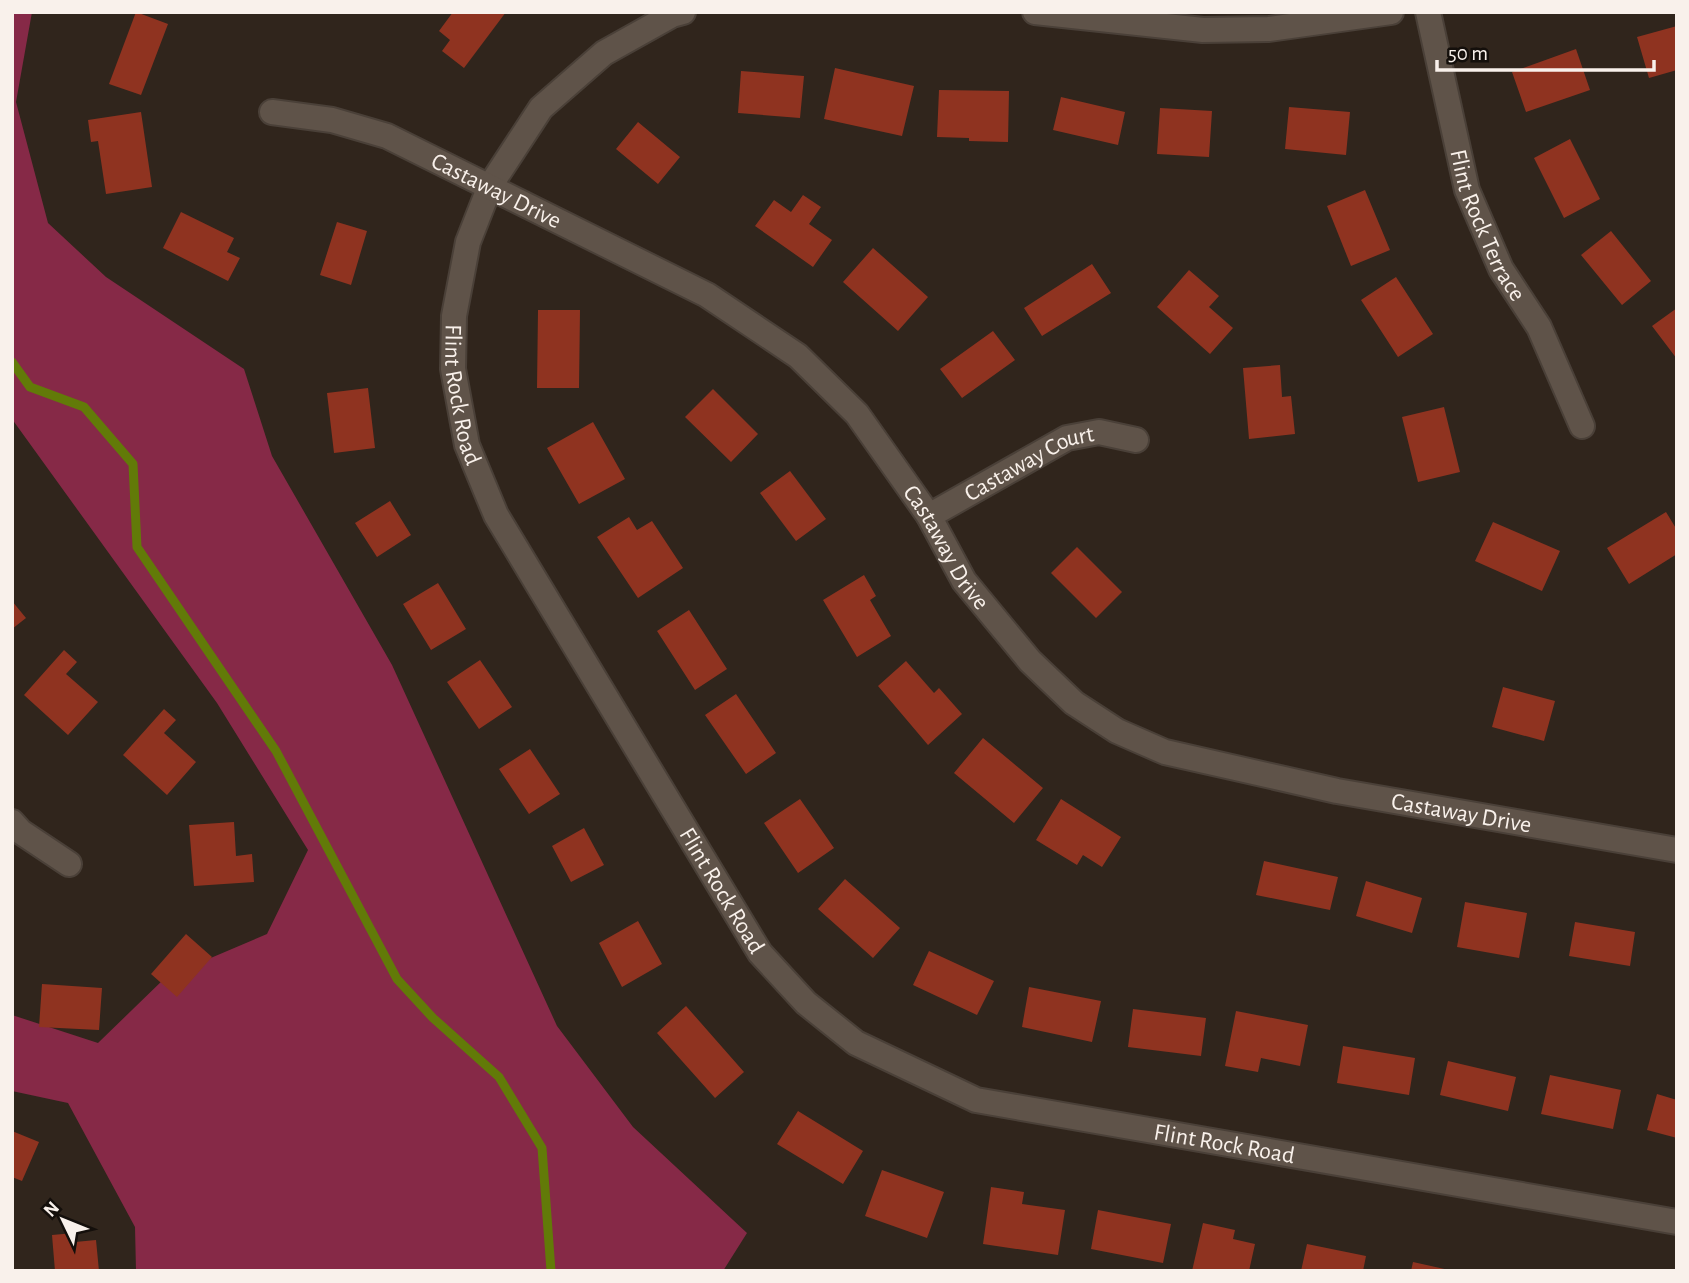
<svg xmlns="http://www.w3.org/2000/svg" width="1689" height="1283" font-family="'Alegreya Sans',sans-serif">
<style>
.forest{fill:#862947}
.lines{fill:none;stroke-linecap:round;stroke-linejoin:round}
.stream{stroke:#627a08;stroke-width:9}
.building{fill:#8f3320}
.minor-casing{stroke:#4a4038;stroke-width:28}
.minor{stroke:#5f5349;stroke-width:24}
.labels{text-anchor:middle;stroke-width:7;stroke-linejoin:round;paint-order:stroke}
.street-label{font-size:24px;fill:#f9f1eb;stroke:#140f0b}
</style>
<rect width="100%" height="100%" fill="#30251c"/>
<path class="forest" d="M12,12h20l-16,90 32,121 58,54 138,92 28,87 120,209 165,361 76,101 114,106 -24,38h-587l-1,-44 -67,-124 -56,-12v-76l86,28 68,-66 101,-43 41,-84 -91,-147 -205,-284z"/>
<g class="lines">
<path class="stream" d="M12,362l18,25 54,20 49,57 4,83 139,204 121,228 36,39 66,59 43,71 9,123"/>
</g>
<path class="building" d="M136,12l32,12 -27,71 -32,-11z
M453,12h53l-42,56 -22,-17 8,-11 -11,-9z
M1677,26v44l-28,8 -12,-41z
M1576,49l14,41 -64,22 -14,-40z
M835,68l79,18 -12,50 -78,-17z
M741,71l63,5 -4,42 -62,-5z
M939,90l70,1 -1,51 -39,-1v-3l-32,-1z
M1061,97l64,15 -7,33 -65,-15z
M1289,107l61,5 -4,43 -61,-6z
M1160,108l52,3 -3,46 -52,-3z
M141,112l11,75 -46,7 -8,-53 -7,1 -3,-22z
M638,122l42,35 -22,27 -42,-35z
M1570,139l30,60 -36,19 -30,-60z
M1365,190l25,60 -39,16 -24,-60z
M803,195l18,12 -12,17 23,16 -19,27 -58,-41 19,-26 17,12z
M181,212l53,26 -7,14 13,6 -12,23 -65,-33z
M337,222l30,9 -16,54 -31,-10z
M1611,231l40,50 -29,24 -41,-50z
M873,248l55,49 -30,34 -55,-49z
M1092,264l19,29 -69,43 -18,-28z
M1189,270l30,26 -10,11 24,21 -23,26 -53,-47z
M1396,277l37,57 -35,23 -37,-57z
M1677,308v51l-25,-33z
M538,310h42l-1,78h-42z
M993,331l22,29 -53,38 -22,-29z
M1280,365l2,32 9,-1 4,38 -46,5 -6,-71z
M368,388l7,60 -41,5 -7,-60z
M713,389l45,45 -27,28 -46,-45z
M1444,407l16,65 -42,10 -16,-65z
M593,422l32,57 -46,25 -32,-56z
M790,471l36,48 -30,22 -36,-48z
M390,501l21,34 -34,22 -22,-34z
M1666,512l11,18v24l-48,30 -22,-36z
M629,517l8,13 15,-9 31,47 -45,30 -41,-61z
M1493,522l67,29 -18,40 -67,-30z
M1077,547l45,45 -26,26 -45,-45z
M864,575l12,21 -6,4 21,36 -34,21 -34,-57z
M438,583l28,46 -35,21 -28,-46z
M12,601l14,17 -14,11z
M689,610l38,59 -32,21 -38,-59z
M64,650l13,12 -11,12 32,28 -30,33 -44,-40z
M480,660l32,47 -33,22 -32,-47z
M906,661l28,32 5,-5 23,26 -34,31 -50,-59z
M1503,687l52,14 -11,40 -52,-14z
M736,694l40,59 -30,21 -41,-59z
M164,709l12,11 -12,13 32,29 -29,33 -44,-40z
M983,738l60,50 -29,35 -60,-50z
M530,749l30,45 -31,20 -30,-45z
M800,799l34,49 -36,25 -34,-50z
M1061,799l60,38 -19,30 -19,-12 -6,10 -41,-25z
M234,822l2,34 16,-2 2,28 -60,4 -5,-61z
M584,828l20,37 -33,17 -19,-36z
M1264,861l74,16 -8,33 -74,-15z
M845,879l55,49 -27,30 -55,-49z
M1366,881l56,17 -10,35 -56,-17z
M1465,902l62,11 -8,45 -62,-11z
M638,921l24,43 -40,23 -23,-44z
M1575,922l60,10 -5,34 -61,-10z
M186,934l26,23 -35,40 -26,-23z
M929,951l65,30 -17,34 -64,-30z
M42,984l60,4 -3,42 -60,-3z
M1029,987l72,14 -9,41 -70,-15z
M686,1006l58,66 -29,26 -58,-65z
M1133,1009l73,9 -5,38 -73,-9z
M1236,1011l72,14 -8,41 -39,-8 -3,14 -33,-6z
M1343,1046l72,12 -6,37 -72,-12z
M1448,1061l68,16 -8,34 -68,-16z
M1550,1075l71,15 -8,39 -72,-15z
M1657,1094l20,6v38l-30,-8z
M798,1111l65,40 -20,33 -66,-40z
M12,1131l27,11 -17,39 -10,-4z
M882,1170l62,22 -17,46 -62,-22z
M991,1187l33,5 -2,12 43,6 -7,45 -75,-11z
M1098,1210l73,14 -8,39 -72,-14z
M1203,1223l32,7 -2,9 22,5 -6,27h-57z
M74,1233l1,9 21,-2 3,31h-44l-3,-36z
M1307,1244l59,12 -3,15h-62z
M1413,1262l36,8v1h-38z"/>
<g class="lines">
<defs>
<g id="minor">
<path id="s1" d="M683,12l-11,3 -68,38 -63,55 -51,78 -22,56 -14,74 -1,53 14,76 29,70 264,438 46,50 50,40 120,57 701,122"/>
<path d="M1035,12l168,18 66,-1 122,-17"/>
<path id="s2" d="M1428,12l39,178 34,79 38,58 43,99"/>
<path id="s3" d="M272,112l60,8 55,16 320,159 91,61 59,58 72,102 35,65 66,80 44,42 43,28 48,21 172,39 340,59"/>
<path id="s4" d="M929,516l138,-78 32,-6 37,8"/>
<path d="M12,822l9,10 48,32"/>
</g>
</defs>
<use href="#minor" class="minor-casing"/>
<use href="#minor" class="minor"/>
</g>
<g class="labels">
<g class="street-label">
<text dy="8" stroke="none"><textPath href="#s3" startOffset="240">Castaway Drive</textPath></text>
<text dy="8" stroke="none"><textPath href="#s2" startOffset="222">Flint Rock Terrace</textPath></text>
<text dy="8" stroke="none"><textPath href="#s1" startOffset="481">Flint Rock Road</textPath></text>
<text dy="8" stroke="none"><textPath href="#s4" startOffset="114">Castaway Court</textPath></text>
<text dy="8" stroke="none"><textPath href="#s3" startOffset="828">Castaway Drive</textPath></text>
<text dy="8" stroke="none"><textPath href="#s3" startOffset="1437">Castaway Drive</textPath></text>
<text dy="8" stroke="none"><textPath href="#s1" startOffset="1046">Flint Rock Road</textPath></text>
<text dy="8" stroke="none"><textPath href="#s1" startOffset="1636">Flint Rock Road</textPath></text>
</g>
</g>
<rect width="1689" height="1283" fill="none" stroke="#f9f1eb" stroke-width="28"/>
<g transform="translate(63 1220) rotate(313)" stroke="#140f0b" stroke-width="5" paint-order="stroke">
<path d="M0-5L12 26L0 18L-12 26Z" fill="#f9f1eb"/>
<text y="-10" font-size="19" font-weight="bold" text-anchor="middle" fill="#f9f1eb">N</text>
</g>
<path d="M1437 60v10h217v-10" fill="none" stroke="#f9f1eb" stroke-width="3.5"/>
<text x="1448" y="60" font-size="21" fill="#f9f1eb" stroke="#140f0b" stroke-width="5" paint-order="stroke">50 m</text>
</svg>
